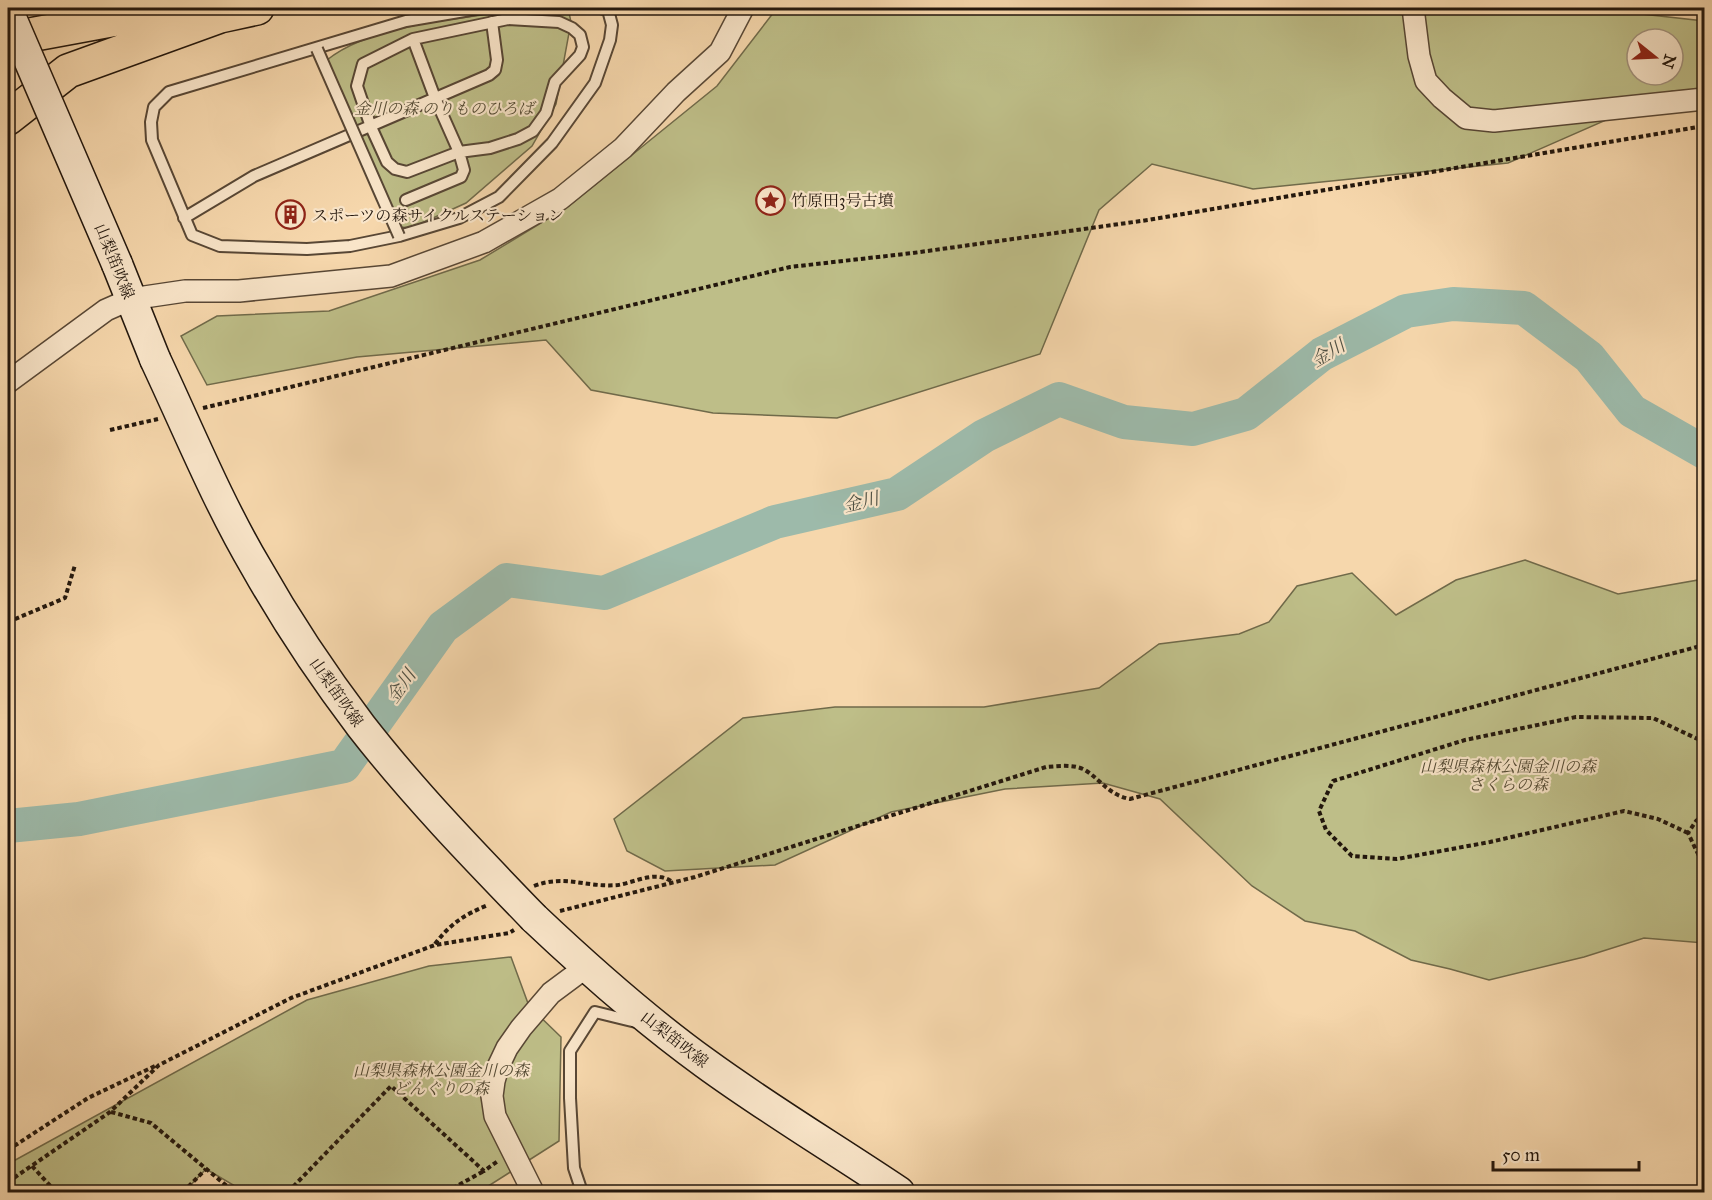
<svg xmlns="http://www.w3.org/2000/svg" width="1712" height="1200" font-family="'IM FELL Great Primer','Noto Serif JP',serif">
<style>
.park{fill:#bebe88;stroke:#706a4a;stroke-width:1.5;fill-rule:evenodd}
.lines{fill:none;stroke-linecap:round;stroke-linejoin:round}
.river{stroke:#9dbaaa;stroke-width:34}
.lane-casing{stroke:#584735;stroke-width:14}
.street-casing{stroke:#584735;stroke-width:24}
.secondary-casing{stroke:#23170d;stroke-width:33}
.highway-casing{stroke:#23170d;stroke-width:36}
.path{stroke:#23170d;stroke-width:4;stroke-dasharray:4.5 3;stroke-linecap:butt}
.lane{stroke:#f9e5c9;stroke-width:10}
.street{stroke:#f9e5c9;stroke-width:21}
.secondary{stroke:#f9e5c9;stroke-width:30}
.highway{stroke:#f6d7ac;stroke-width:33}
.lane-bridge-casing{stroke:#584735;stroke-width:14;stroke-linecap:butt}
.secondary-bridge-casing{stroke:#23170d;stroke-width:33;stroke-linecap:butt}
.lane-bridge{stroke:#f9e5c9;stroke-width:10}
.secondary-bridge{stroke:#f9e5c9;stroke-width:30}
.labels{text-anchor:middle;stroke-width:4.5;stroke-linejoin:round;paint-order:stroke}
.park-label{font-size:16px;font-style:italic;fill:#524932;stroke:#f9e5c9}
.poi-label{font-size:16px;fill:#23170d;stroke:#f9e5c9;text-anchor:start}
.street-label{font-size:16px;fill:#23170d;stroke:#f9e5c9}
.water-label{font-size:18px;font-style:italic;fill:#4e5044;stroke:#f9e5c9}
</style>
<rect width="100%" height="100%" fill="#f6d7ac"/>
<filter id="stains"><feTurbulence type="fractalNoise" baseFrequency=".00333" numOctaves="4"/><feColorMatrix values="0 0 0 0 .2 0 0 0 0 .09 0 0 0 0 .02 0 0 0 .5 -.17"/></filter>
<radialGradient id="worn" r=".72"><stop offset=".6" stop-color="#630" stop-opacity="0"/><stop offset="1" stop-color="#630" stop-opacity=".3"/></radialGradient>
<path class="park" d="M544,8h24l3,14 -15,82 -24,42 -66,57 -55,25 -11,-1 -73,-167c47,-39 157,-44 217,-52z
M777,8h811l116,13v69l-32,1 -164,72 -255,26 -101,-25 -53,46 -59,144 -203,64 -124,-5 -122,-23 -45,-50 -189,17 -150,28 -26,-49 36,-20 112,-5 151,-51 89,-54 148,-120zM1637,39h36v36h-36z
M1525,560l93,34 86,-15v364l-60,-5 -60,19 -95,23 -39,-11 -39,-9 -56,-29 -50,-10 -53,-35 -92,-87 -57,-16 -98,6 -114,23 -116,53 -110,6 -38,-20 -13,-32 129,-101 92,-11h149l115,-19 60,-44 80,-10 30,-12 28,-36 55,-13 44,42 60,-35z
M511,957l18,49 32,31 -2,104 -80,51h-234l-39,-23 -22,23h-176v-28l299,-164 122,-34z"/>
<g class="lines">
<path class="river" d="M8,826l71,-7 265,-53 99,-139 64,-47 97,13 171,-71 122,-28 87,-58 75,-37 65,23 69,7 53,-15 76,-60 84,-43 47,-7 71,4 65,49 43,54 72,41"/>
<defs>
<path id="lane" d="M496,8h-14l-76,13 -237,71 -15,15 -3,15 1,18 40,95 28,11 87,3 43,-3 49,-10 60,-18 40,-21 53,-54 43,-60 15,-43 2,-15 -4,-15 -8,-2
M406,200l55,-23 3,-7 -5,-18 31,-4 28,-9 15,-8 13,-18 9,-31 25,-27 3,-8 -3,-12 -8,-7 -13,-6 -51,-3 -95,20 -50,25 -6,22 14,41 16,35 8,7 12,3 52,-20 -24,-54 -22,-59
M184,218l70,-42 235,-101 6,-5 2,-10 -5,-38
M582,1192l-8,-24 -4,-70v-47l25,-39 41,10"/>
<path id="street" d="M1413,8l6,48 7,25 16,17 24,20 28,3 210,-22
M8,382l98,-72 25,-11 54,-8h54l152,-15 93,-34 76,-43 63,-51 53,-56 44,-40 23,-44
M533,1192l-38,-76 -3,-20 2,-15 4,-14 9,-19 14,-20 30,-35 35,-26"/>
<path id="secondary" d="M117,264l38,95
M534,918c54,51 110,101 171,145 63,46 130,86 194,129"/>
<path id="highway" d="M8,39l168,-31
M8,118l60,-47 152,-55 37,-8"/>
</defs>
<use href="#lane" class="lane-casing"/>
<use href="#street" class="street-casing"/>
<use href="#secondary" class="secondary-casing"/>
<use href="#highway" class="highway-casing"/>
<path class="path" d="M203,408l587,-141 123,-14 235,-33 556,-94
M110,430l48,-11
M8,622l57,-24 10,-33
M1704,814l-8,7 -8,12 10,21 6,8
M1688,833l-30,-14 -34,-8 -134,31 -93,17 -45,-3 -26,-26 -7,-19 14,-30 132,-41 111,-23 77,1 51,24
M534,886c31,-12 53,2 84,-1 13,-2 29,-10 42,-8 4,0 9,3 13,5
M560,911l135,-34 351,-110c13,-1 28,-3 39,3 17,11 24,25 45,29l574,-154
M435,944c16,-21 29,-29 53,-39
M111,1112l40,11 83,69
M8,1150l80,-52 67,-32
M32,1166l24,26
M8,1182l102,-70 49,-47 132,-67 144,-53 74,-12 5,-3
M183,1192l23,-23
M288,1192l103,-106 93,85 14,-10
M446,1192l38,-21"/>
<use href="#lane" class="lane"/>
<use href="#street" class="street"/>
<use href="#secondary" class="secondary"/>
<use href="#highway" class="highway"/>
<defs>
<path id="lane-bridge" d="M317,49l82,187"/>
<path id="secondary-bridge" d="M8,11l109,253
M155,359c33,70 62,142 101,208 31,55 67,109 105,159 53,68 113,130 173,192"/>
</defs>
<use href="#lane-bridge" class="lane-bridge-casing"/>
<use href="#secondary-bridge" class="secondary-bridge-casing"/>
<use href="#lane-bridge" class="lane-bridge"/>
<use href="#secondary-bridge" class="secondary-bridge"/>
</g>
<defs>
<symbol id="sight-ring" viewBox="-11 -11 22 22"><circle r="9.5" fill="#f9e5c9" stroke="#8f2418" stroke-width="1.5"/><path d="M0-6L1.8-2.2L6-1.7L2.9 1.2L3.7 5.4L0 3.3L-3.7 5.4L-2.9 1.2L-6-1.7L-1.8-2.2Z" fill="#8f2418"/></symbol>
<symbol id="building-ring" viewBox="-11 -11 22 22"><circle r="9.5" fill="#f9e5c9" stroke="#8f2418" stroke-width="1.5"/><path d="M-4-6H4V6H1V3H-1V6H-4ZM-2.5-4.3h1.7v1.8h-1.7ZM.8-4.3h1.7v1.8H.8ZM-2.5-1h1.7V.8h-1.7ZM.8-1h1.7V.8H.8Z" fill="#8f2418"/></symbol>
</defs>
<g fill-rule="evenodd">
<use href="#sight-ring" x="754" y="184" width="33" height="33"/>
<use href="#building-ring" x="274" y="198" width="33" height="33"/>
</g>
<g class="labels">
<g class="park-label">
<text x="444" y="114">金川の森 のりものひろば</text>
<text x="1508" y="772">山梨県森林公園金川の森<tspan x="1508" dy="18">さくらの森</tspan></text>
<text x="441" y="1076">山梨県森林公園金川の森<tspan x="441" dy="18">どんぐりの森</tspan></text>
</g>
<g class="poi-label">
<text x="791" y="206">竹原田3号古墳</text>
<text x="312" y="221">スポーツの森サイクルステーション</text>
</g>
<g class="street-label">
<text transform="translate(115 261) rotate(68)" y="6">山梨笛吹線</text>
<text transform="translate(337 692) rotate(55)" y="6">山梨笛吹線</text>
<text transform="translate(675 1039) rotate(38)" y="6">山梨笛吹線</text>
</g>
<g class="water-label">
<text transform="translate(1328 353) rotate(-31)" y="6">金川</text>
<text transform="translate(861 502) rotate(-13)" y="6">金川</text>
<text transform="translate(401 686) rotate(-55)" y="6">金川</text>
</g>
</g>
<rect width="1712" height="1200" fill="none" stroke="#f6d7ac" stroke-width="30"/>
<rect x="9" y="9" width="1694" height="1182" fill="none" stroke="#23170d" stroke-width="3"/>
<rect x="15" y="15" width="1682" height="1170" fill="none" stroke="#23170d" stroke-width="1.5"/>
<g transform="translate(1655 57) rotate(108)"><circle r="28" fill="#f9e5c9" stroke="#a3937e" stroke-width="1.5"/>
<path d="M0-4.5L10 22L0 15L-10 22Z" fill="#8f2418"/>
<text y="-9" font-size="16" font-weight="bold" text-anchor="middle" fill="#23170d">N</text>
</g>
<path d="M1493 1161v9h146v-9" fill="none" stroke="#23170d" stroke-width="3"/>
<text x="1502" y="1161" font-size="18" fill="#23170d" stroke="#f9e5c9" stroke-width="4.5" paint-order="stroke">50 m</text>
<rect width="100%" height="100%" filter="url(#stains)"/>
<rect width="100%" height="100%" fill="url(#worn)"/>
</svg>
